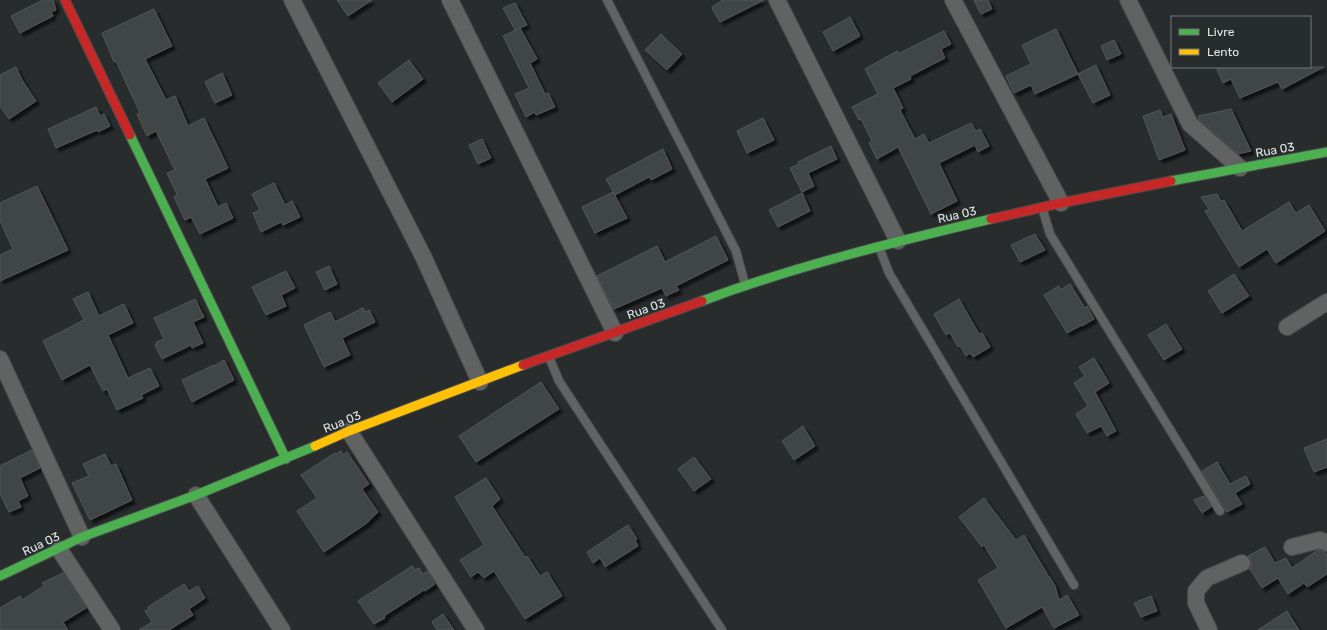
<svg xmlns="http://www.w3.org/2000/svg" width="1327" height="630" font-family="Rubik,sans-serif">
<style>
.building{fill:#414444;stroke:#555757;filter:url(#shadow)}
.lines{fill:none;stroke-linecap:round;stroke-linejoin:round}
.lane-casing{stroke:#474a4b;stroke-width:10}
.street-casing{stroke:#474a4b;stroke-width:18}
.fast-casing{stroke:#474a4b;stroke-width:11}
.slow-casing{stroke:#474a4b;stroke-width:11}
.jam-casing{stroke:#474a4b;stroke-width:11}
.lane{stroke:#616363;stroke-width:8}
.street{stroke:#616363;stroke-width:16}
.fast{stroke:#4caf50;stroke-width:9}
.slow{stroke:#ffc107;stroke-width:9}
.jam{stroke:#c62828;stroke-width:9}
.labels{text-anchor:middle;stroke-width:3;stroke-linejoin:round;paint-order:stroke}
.street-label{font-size:12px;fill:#e2e6e7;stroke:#272d2d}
</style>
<defs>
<filter id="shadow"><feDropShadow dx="3.5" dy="3.5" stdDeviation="1" flood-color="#0009"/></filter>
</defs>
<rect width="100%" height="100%" fill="#282c2c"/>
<path class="building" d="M43,0h10l3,10 -5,2 2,4 -33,17 -9,-17z
M337,0h35l-24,16z
M723,0h41l-44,22 -7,-12 -1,-3z
M974,0h14l4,9 -11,5z
M515,3l12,22 -12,5 -12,-22z
M154,9l18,37 -27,13 21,41 9,-4 13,30 16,-8 24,50 -23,11 13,28 8,-4 7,15 -33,16 -9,-17 -6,3 -11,-23 3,-3 -10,-21 8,-3 -19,-39 -9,5 -10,-22 3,-1 -24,-52 -2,1 -12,-29z
M850,17l10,19 -27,15 -10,-19z
M520,28l17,31 -7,4 15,31 3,-1 7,14 -19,8 -1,-3 -9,5 -11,-23 14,-6 -26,-52z
M1056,29l22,45 -43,20 -4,-9 -17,8 -8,-17 25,-12 -9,-19z
M944,31l7,13 -10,5 4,9 -35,18 1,3 -18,9 10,20 -3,2 15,29 9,-5 5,9 42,-20 5,8 4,-2 9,17 -11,6 -3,-7 -36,18 18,38 -26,13 -33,-67 -21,12 -8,-16 3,-2 -11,-22 -2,1 -7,-13 26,-13 -13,-25 32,-18 1,3z
M661,34l21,20 -15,16 -22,-20z
M1114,40l7,14 -14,6 -6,-14z
M409,60l14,19 -31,23 -14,-19z
M1096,65l14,30 -17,8 -15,-29z
M16,67l6,13 14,21 -27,18 -9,-13v-31z
M1216,67h108l-42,22 -4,-7 -38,16 -9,-19 -8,4z
M222,73l10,22 -17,8 -10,-21z
M96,107l4,9 4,-2 6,12 -12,6 -1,-2 -41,18 -8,-19z
M1231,109l20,42 -13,3 -39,-35 -1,-3z
M1160,110l3,7 8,-3 14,36 -26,10 -16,-44z
M763,118l11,22 -27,13 -10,-22z
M482,139l9,19 -13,6 -9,-19z
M831,146l6,13 -29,14 6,13 -12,6 -12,-24 9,-4 -1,-2z
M663,149l9,20 -21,11 -2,-3 -34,18 -9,-16z
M274,183l11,22 7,-4 8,16 -17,8 -2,-3 -20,10 -8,-19 7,-3 -8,-16z
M37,186l31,64 -68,31v-26l13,-6 -13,-28v-18z
M613,192l14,26 -32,15 -13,-26z
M802,193l8,18 -32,16 -9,-17z
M1217,194l4,7 3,-1 18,31 47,-29 7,11 13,-8 16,26 -49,32 -9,-14 -28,18 -34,-56 4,-2 -8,-12z
M1035,234l10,16 -25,12 -9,-17z
M716,236l12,24 -52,26 3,4 -13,6 -4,-8 -48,21 -17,-33 60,-30 8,16z
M329,266l8,18 -12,6 -9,-18z
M286,271l9,17 -14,7 5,11 -20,9 -14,-28z
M1234,274l15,22 -27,17 -14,-22z
M1070,284l15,24 2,-2 7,13 -12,7v-1l-15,8 -23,-38 15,-9 1,4z
M88,292l11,24 25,-12 9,19 -25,12 20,43 22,-10 9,18 -18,9 2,3 -26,12 -10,-21 -4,2 -13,-26 -28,15 -19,-39 41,-21 -11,-21z
M195,299l9,18 -11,5 10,21 -11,5 -1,-3 -29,14 -7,-14 2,-1 -1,-2 8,-3 -10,-21z
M959,299l20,35 3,-1 8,14 -17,10 -3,-4 -4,3 -6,-10 -2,1 -8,-14 -4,2 -12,-21z
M363,308l2,4 4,-2 6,12 -33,16 8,17 -26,12 -20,-42 26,-13 5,10z
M1166,324l16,25 -18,11 -16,-25z
M1094,358l15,25 -14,9 21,39 -9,5 -6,-10 -14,7 -11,-19 12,-8 -14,-23 11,-7 -6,-9z
M224,360l10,20 -42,22 -10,-22 32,-15v1z
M541,382l18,27 -83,53 -17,-26z
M803,426l12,20 -21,14 -12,-19z
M1327,439v28l-13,5 -10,-24z
M32,450l8,18 -20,10 8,18 -10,5 3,6 -12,5 -9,-18v-28z
M341,451l2,4 4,-3 22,32 -7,5 16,23 -11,11 -43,29 -27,-41 20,-13 -16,-23 34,-22 1,1z
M105,454l6,12 5,-2 16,36 -42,20 -18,-37 17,-7 -6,-12z
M694,457l17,22 -17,12 -16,-22z
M1217,462l13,22 16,-8 4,8 -15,9 7,11 -15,8 -25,-41z
M486,478l14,21 -8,7 33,51 2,-1 13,20 7,-4 15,24 -37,23 -31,-48 -10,7 -6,-6 -7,5 -11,-17 24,-15 -29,-48z
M1204,496l7,11 -9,6 -8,-13z
M984,498l32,42 8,-5 25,42v-1l6,10 4,14 8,-5 12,20 -25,13 -12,-21 -36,21 -28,-48 20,-12 -14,-23 -2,2 -23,-30z
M628,525l9,14 -2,1 3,6 -33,21 -5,-9 -7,5 -6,-11z
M1265,547l10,16 11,-5 6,10 26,-18 7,2 2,3v19l-20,13 -3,-4 -16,11 -10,-16 -16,10 -12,-19 -1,1 2,-6v-5l-3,-3z
M412,566l3,4 4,-2 4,6 4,-3 8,13 -10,7 -1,-1 -40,26 1,2 -11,6 -16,-23 10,-7h1z
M63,573l23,35 -23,14 5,8h-68v-22l20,-12 2,4 22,-14 -2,-3z
M184,584l5,7 9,-5 7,12 -16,11 4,6 -24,15h-30l13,-8 -7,-11 4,-2 -1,-2z
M1151,596l6,15 -16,6 -7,-14z
M1287,611l12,19h-41z
M443,614l11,16h-17l-5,-8z"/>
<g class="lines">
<defs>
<path id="lane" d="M607,0l129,251 9,33
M1042,207l8,27 170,277
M879,247l10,26 185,312
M549,357l10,24 163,249"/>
<path id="street" d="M292,0l131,256 57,126
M450,0l165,333
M777,0l121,241
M953,0l108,203
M1128,0l62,124 50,44
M1287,327l40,-25
M0,359l82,178
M349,431l127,199
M196,495l86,135
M1292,547l28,-7 7,3
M59,549l53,81
M1209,630l-13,-27v-12l11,-13 35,-15"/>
<path id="fast" d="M130,135l156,324
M1171,181l156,-29
M702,301c94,-35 192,-59 289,-82
M0,576l82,-39 114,-42 119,-49"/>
<path id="slow" d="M315,446l34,-15 174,-66"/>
<path id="jam" d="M65,0l65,135
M991,219l70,-16 110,-22
M523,365l179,-64"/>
</defs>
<use href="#lane" class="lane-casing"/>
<use href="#street" class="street-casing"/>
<use href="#fast" class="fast-casing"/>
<use href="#slow" class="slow-casing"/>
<use href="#jam" class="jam-casing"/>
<use href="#lane" class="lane"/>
<use href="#street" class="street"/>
<use href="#fast" class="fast"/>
<use href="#slow" class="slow"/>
<use href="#jam" class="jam"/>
</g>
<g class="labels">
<g class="street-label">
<text transform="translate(1275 150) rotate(-10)" y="4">Rua 03</text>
<text transform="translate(957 215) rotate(-13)" y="4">Rua 03</text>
<text transform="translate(646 309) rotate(-20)" y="4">Rua 03</text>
<text transform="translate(342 422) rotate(-22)" y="4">Rua 03</text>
<text transform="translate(41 544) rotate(-25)" y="4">Rua 03</text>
</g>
</g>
<rect x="1171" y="16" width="140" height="52" fill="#272d2d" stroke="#727777"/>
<rect x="1179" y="29" width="20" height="6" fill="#4caf50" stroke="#727777"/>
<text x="1207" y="36" font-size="12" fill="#e2e6e7">Livre</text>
<rect x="1179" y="49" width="20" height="6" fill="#ffc107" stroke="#727777"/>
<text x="1207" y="56" font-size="12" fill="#e2e6e7">Lento</text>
</svg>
